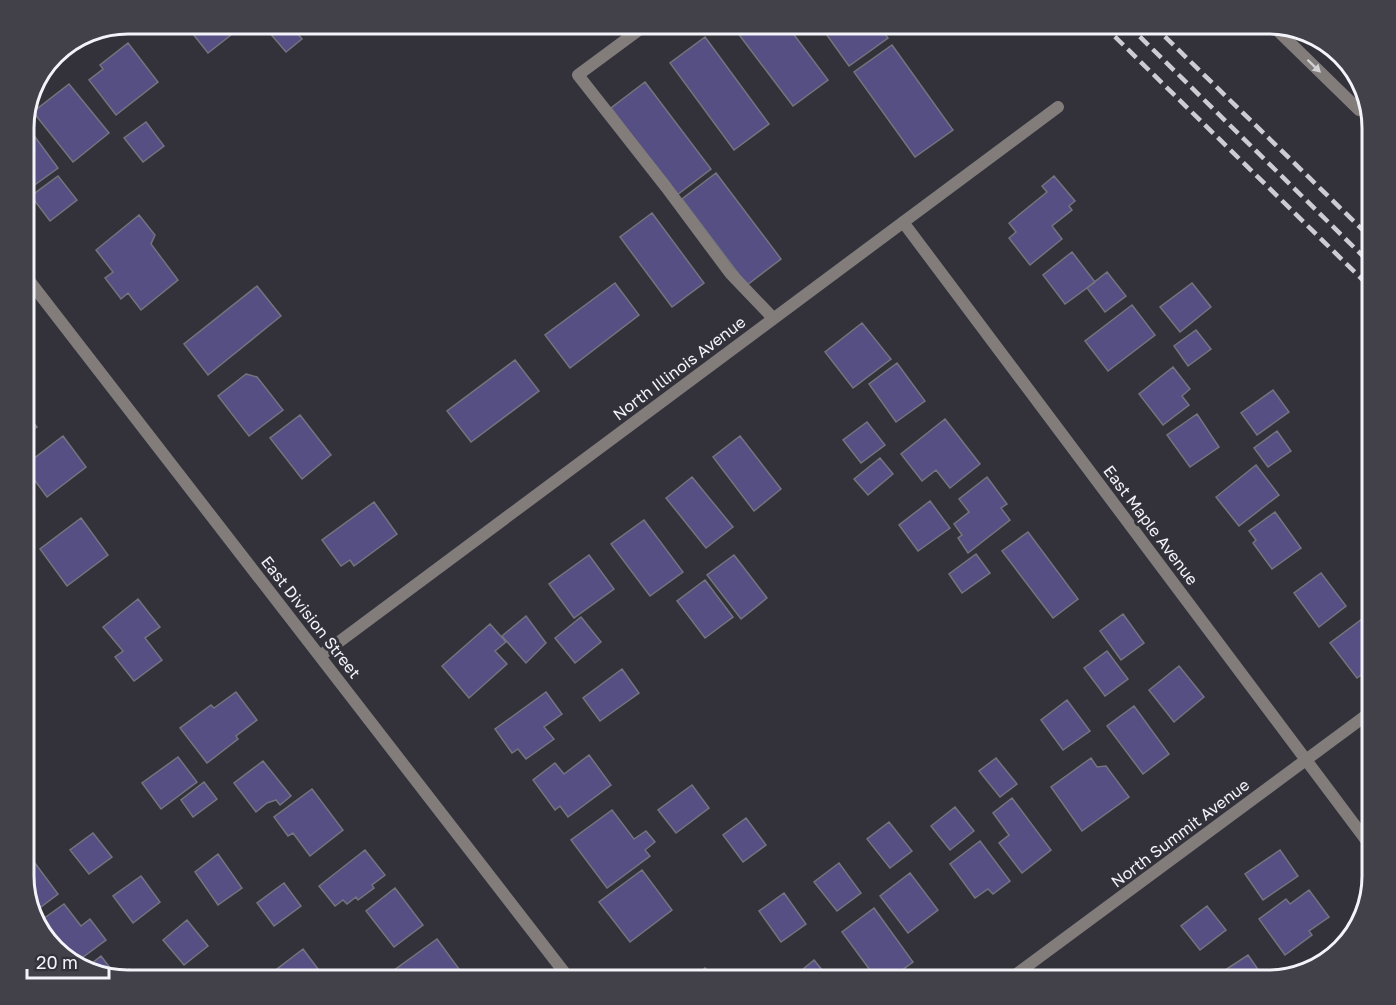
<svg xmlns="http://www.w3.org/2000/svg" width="1396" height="1005" font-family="'Golos Text',sans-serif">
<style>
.building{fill:#554f83;stroke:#74747e;stroke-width:1.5}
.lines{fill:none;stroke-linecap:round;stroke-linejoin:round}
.service{stroke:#827d7b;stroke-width:12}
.minor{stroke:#827d7b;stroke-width:12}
.rail{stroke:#ccccd2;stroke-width:4.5;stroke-dasharray:12 6;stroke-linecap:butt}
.oneway{fill:#d1d0d3}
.labels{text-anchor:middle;stroke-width:6;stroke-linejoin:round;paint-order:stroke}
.street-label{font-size:16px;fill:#f3f3f9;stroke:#33323b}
.rim{fill:none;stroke:#f3f3f9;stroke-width:3}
</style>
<rect width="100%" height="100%" fill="#33323b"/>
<path class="building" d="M185,24h60l-37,29z
M264,24h26l12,15 -16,13 -23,-27z
M731,24h55l42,56 -35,26z
M819,24h58l11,14 -39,28z
M705,37l64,87 -35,26 -64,-87z
M128,43l30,39 -42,33 -27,-35 14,-11 -3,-4z
M892,45l61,85 -38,27 -61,-85z
M645,82l66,87 -34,26 -66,-87z
M69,84l40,49 -36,29 -40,-50z
M24,122l34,46 -29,21 -5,-7z
M146,122l18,24 -21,16 -19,-24z
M716,173l65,86 -34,26 -65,-86z
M58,176l19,24 -27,21 -19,-25z
M1054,176l21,25 -6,5 3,4 -20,16 10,13 -32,26 -21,-27 7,-6 -7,-9 38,-31 -5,-6z
M652,213l52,70 -32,24 -52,-70z
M139,215l16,20 -4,9 27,36 -37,30 -13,-17 -7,6 -16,-21 8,-6 -17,-22z
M1072,252l23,30 -30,22 -22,-29z
M1107,272l19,24 -21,16 -18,-24z
M615,283l24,32 -69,53 -25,-33z
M1192,283l19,24 -31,25 -20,-25z
M257,286l24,30 -73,59 -24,-31z
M1132,305l23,30 -47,36 -23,-30z
M862,323l29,36 -38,29 -28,-36z
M1196,330l15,19 -23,17 -14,-20z
M515,360l24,31 -68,51 -24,-31z
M897,363l28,38 -29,21 -27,-38z
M1173,367l17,22 -8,7 7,9 -26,20 -24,-31z
M246,374l11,3 26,33 -34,26 -31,-40z
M1273,390l16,22 -32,23 -16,-22z
M24,412l13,15 -13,10z
M1197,414l22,33 -29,20 -23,-32z
M300,415l31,40 -29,24 -32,-41z
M945,419l35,45 -30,24 -14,-18 -14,11 -21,-27z
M867,422l18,23 -24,18 -18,-23z
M1277,431l14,20 -23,16 -14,-19z
M63,436l23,31 -39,30 -23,-31z
M740,436l41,53 -27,22 -41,-54z
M880,458l13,16 -25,21 -14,-16z
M1256,465l23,30 -40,31 -23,-29z
M692,477l41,50 -27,21 -40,-50z
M987,477l20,27 -6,4 9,12 -42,33 -10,-15 4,-3 -8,-11 15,-12 -10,-13z
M930,501l20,27 -32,23 -19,-26z
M374,502l23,32 -43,32 -4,-6 -9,6 -19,-26z
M1275,512l26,36 -29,21 -19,-26 3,-3 -7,-9z
M81,518l27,37 -41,31 -27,-37z
M644,520l39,52 -33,24 -39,-52z
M1028,532l50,67 -25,19 -51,-67z
M976,554l14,19 -28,20 -13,-19z
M589,555l25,34 -40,29 -25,-34z
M734,555l33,43 -26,21 -34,-44z
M1321,573l25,33 -27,21 -25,-34z
M705,580l28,37 -28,21 -28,-37z
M138,599l22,28 -15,11 17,22 -28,21 -19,-24 8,-6 -20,-24z
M1123,614l21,29 -23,17 -21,-29z
M526,616l20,27 -20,20 -24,-27z
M581,617l20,25 -26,21 -20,-25z
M1362,619l10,14v34l-15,11 -27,-35z
M490,624l16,18 -11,9 12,13 -38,34 -27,-32z
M1107,651l21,28 -23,17 -21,-28z
M1179,666l25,31 -30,25 -25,-32z
M622,669l17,24 -39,28 -17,-23z
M236,692l21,28 -21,16 2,3 -31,24 -27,-35 31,-23 3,3z
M546,692l16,22 -18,13 10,12 -28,20 -8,-10 -6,4 -17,-24z
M1067,700l23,31 -27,19 -22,-30z
M1134,706l35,48 -26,20 -36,-48z
M589,755l22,30 -43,32 -8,-11 -5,4 -22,-30 22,-17 9,11z
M178,757l19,25 -36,27 -19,-26z
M996,758l21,26 -17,13 -21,-26z
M1091,758l6,9 9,-1 23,31 -47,34 -31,-44z
M263,761l28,35 -11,9 -4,-5 -9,3 -11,9 -22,-29z
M204,782l13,17 -24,18 -12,-17z
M692,785l17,23 -33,25 -18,-23z
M312,789l31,41 -33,26 -17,-23 -5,3 -14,-19z
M1012,798l39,52 -29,23 -23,-30 10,-8 -16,-22z
M955,807l19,24 -24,19 -19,-24z
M612,810l22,29 12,-8 9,11 -10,8 5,6 -43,32 -36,-48z
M746,818l20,27 -23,17 -20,-27z
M889,822l23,29 -22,17 -23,-29z
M93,833l19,24 -23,17 -19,-24z
M980,841l30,40 -17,13 -5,-5 -13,9 -25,-34z
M365,850l20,25 -13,10 2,3 -16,12 -2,-3 -9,7 -4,-4 -8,6 -16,-20z
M1280,850l18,26 -35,24 -18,-26z
M26,851l32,43 -25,19 -9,-30v-30z
M218,854l24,34 -24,17 -23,-33z
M839,863l22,30 -24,18 -23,-29z
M642,870l30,40 -42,32 -31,-40z
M910,873l28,37 -30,23 -28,-37z
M141,876l19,26 -27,21 -20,-27z
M284,883l17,23 -27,20 -17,-23z
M395,888l28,37 -29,22 -28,-36z
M1309,890l20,27 -20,14 3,4 -27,20 -26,-36 27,-20 4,5z
M784,893l22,31 -25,18 -22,-31z
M64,904l17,22 9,-7 16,21 -31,23 -10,-3 -27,-31 -2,-5z
M1207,906l19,24 -26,20 -19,-24z
M874,908l39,54 -26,19h-9l-36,-49z
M187,920l21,26 -24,19 -21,-25z
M1345,935l4,6 -35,29 -8,2 -3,-5z
M437,939l22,30 -17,12h-52l-4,-5z
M303,949l24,32h-41l-9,-12z
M1248,955l18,26h-42l-5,-7z
M101,956l16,21 12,-8 9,12h-10l-41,-14z
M814,960l17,21h-28l-6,-7z
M705,968l10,13h-26z"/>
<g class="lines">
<path class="service" d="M647,24l-69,51 88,112 64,86 43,45
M1272,25l87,85 7,-6"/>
<path class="minor" d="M903,222l469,626
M24,274l547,707
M320,656l738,-549
M1007,981l365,-270"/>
<path class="rail" d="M1102,24l270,265
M1127,24l245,241
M1152,24l220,215"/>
</g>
<defs><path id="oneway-solid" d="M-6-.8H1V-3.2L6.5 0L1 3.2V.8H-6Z" transform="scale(1.5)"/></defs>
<use class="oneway" href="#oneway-solid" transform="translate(1314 66) rotate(44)"/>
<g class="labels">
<g class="street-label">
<text transform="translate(679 368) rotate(-37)" y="6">North Illinois Avenue</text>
<text transform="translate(1151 525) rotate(53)" y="6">East Maple Avenue</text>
<text transform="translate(311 617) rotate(52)" y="6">East Division Street</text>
<text transform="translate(1180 833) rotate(-37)" y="6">North Summit Avenue</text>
</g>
</g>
<path d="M0 0H1396V1005H0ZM128 34H1268A94 94 0 0 1 1362 128V876A94 94 0 0 1 1268 970H128A94 94 0 0 1 34 876V128A94 94 0 0 1 128 34Z" fill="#42414a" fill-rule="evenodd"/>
<path class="rim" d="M128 34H1268A94 94 0 0 1 1362 128V876A94 94 0 0 1 1268 970H128A94 94 0 0 1 34 876V128A94 94 0 0 1 128 34Z"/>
<path d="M27 969v9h82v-9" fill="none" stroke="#f3f3f9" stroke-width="3"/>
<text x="36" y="969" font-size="18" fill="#f3f3f9" stroke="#33323b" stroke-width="4.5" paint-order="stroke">20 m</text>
</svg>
